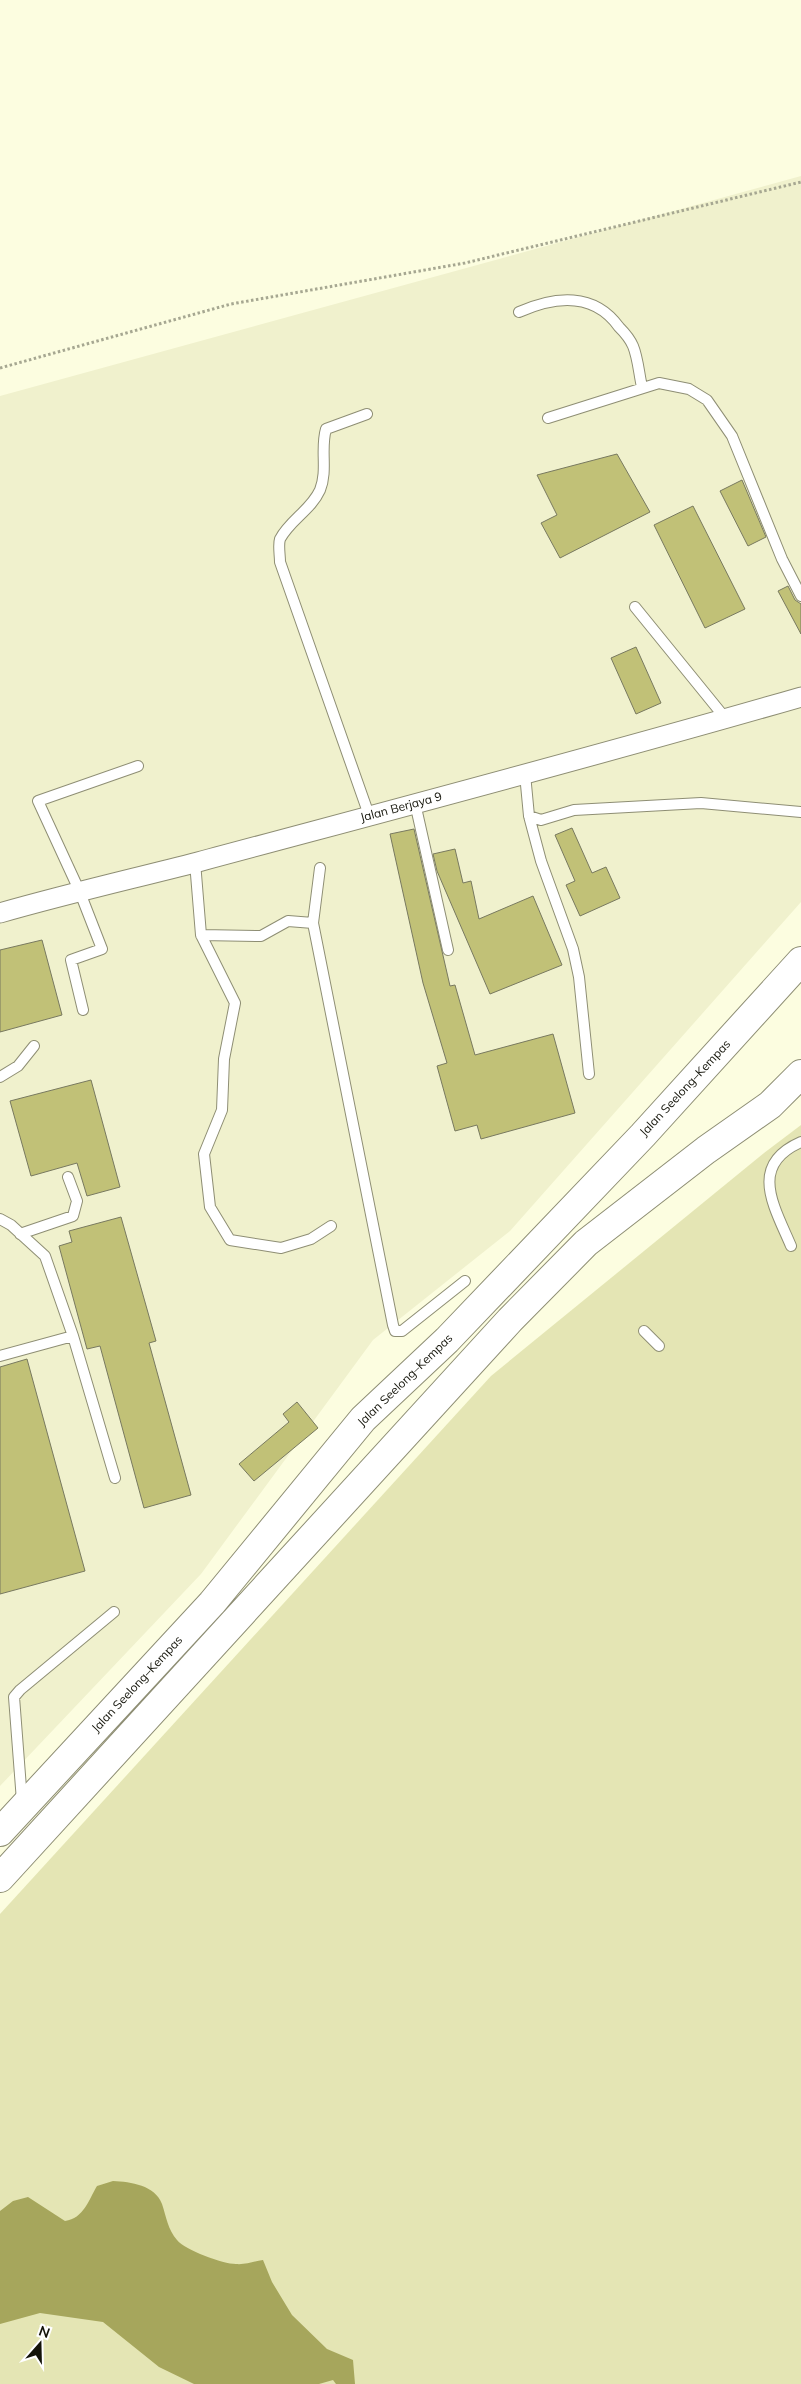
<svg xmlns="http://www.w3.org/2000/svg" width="801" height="2384" font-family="Mulish,sans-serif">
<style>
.built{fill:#f0f1cd}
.green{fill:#e4e5b4}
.water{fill:#a6a65c}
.building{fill:#c1c177;stroke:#78795f}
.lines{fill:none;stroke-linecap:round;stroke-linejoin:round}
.service-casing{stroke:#8e8e74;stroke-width:12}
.minor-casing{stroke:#8e8e74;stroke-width:21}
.primary-casing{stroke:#8e8e74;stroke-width:30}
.path{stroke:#a6a791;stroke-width:3;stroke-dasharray:2.5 2.5;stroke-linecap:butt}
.service{stroke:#fff;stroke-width:10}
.minor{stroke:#fff;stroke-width:19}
.primary{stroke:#fff;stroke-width:28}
.labels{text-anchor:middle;stroke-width:5;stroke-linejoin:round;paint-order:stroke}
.street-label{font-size:12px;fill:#131309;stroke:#fff}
</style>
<rect width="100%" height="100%" fill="#fcfde0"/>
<path class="built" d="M801,176v726l-291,329 -137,109 -172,234 -201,212v-1390z"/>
<path class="green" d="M801,1125v1259h-801v-470l491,-538 273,-223z"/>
<path class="water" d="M113,2181c18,1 42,4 49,23 4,12 6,26 15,36 8,10 46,24 59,24 9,1 19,-3 27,-4l9,22 20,33 35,34 26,11 2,24h-19l-3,-4 -14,4h-125l-35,-17 -56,-45 -63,-9 -40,11v-113l13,-10 15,-4 37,24c19,-3 23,-20 32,-35z"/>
<path class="building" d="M617,454l33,58 -90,46 -19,-35 16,-8 -20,-40z
M742,480l24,57 -18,9 -28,-55z
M693,506l52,103 -40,19 -51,-103z
M788,586l7,14 6,4v30l-23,-43z
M636,647l25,56 -25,11 -25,-56z
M572,828l20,45 14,-6 14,31 -40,18 -14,-31 9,-4 -20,-46z
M414,829l36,157 5,-1 20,70 78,-21 22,79 -94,26 -4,-14 -22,6 -18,-65 10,-3 -24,-80 -33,-149z
M455,849l8,34 8,-2 8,38 54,-23 29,69 -72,29 -53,-123 -4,-17z
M42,940l20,75 -62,17v-82z
M91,1080l29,107 -33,9 -10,-33 -46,13 -21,-75z
M121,1217l35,124 -7,2 42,152 -47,13 -44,-162 -13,3 -28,-103 13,-4 -3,-11z
M27,1359l58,212 -85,23v-227z
M297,1402l21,26 -64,53 -15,-17 50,-42 -6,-8z"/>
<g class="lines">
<defs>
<path id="service" d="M519,312c36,-16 75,-20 100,15 5,5 11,12 14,19 5,12 6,28 9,41
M367,414l-41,15c-6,20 2,41 -6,61 -9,20 -30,30 -40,49 -2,6 0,16 0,23l89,253
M548,418l111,-35 30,6 18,11 25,36 50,123 19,37
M635,607l91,112
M525,774l4,42 12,4 33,-10 127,-7 100,9
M415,803l33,147
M529,816l12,45 32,88 6,28 10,97
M195,862l6,73 60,1 27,-15 25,2 80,402 2,6h7l63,-50
M313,923l7,-55
M201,935l34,68 -11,56 -2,51 -18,44 6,53 20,33 51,8 30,-9 20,-13
M83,1010l-12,-50 31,-11 -23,-59 -41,-89 100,-35
M0,1077l18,-11 16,-20
M0,1219l11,6 34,31 28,80 42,142
M20,1234l53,-18 4,-15 -9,-24
M791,1246c-17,-40 -43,-81 10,-104
M644,1331l15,15
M0,1356l73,-20
M22,1801l-8,-104 6,-7 94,-78"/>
<path id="minor" d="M0,913c66,-19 132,-34 198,-51 201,-54 403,-107 603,-165"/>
<path id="primary" d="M0,1832l212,-229 151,-184 84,-79 196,-205 158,-174
M0,1878l510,-558 76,-77 120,-93 64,-45 31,-31"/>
</defs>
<use href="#service" class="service-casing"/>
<use href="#minor" class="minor-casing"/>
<use href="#primary" class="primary-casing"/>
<path class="path" d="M0,368l231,-64 234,-41 336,-81"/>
<use href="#service" class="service"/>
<use href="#minor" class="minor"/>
<use href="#primary" class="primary"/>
</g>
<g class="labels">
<g class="street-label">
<text transform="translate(401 807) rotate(-15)" y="4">Jalan Berjaya 9</text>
<text transform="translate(685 1088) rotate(-47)" y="4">Jalan Seelong–Kempas</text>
<text transform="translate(405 1380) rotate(-44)" y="4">Jalan Seelong–Kempas</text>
<text transform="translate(137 1684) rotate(-47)" y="4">Jalan Seelong–Kempas</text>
</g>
</g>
<g transform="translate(40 2344) rotate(20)" stroke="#ffffff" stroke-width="4" paint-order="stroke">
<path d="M0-4L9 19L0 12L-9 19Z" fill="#131309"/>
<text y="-8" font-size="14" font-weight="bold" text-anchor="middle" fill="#131309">N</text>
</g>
</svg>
